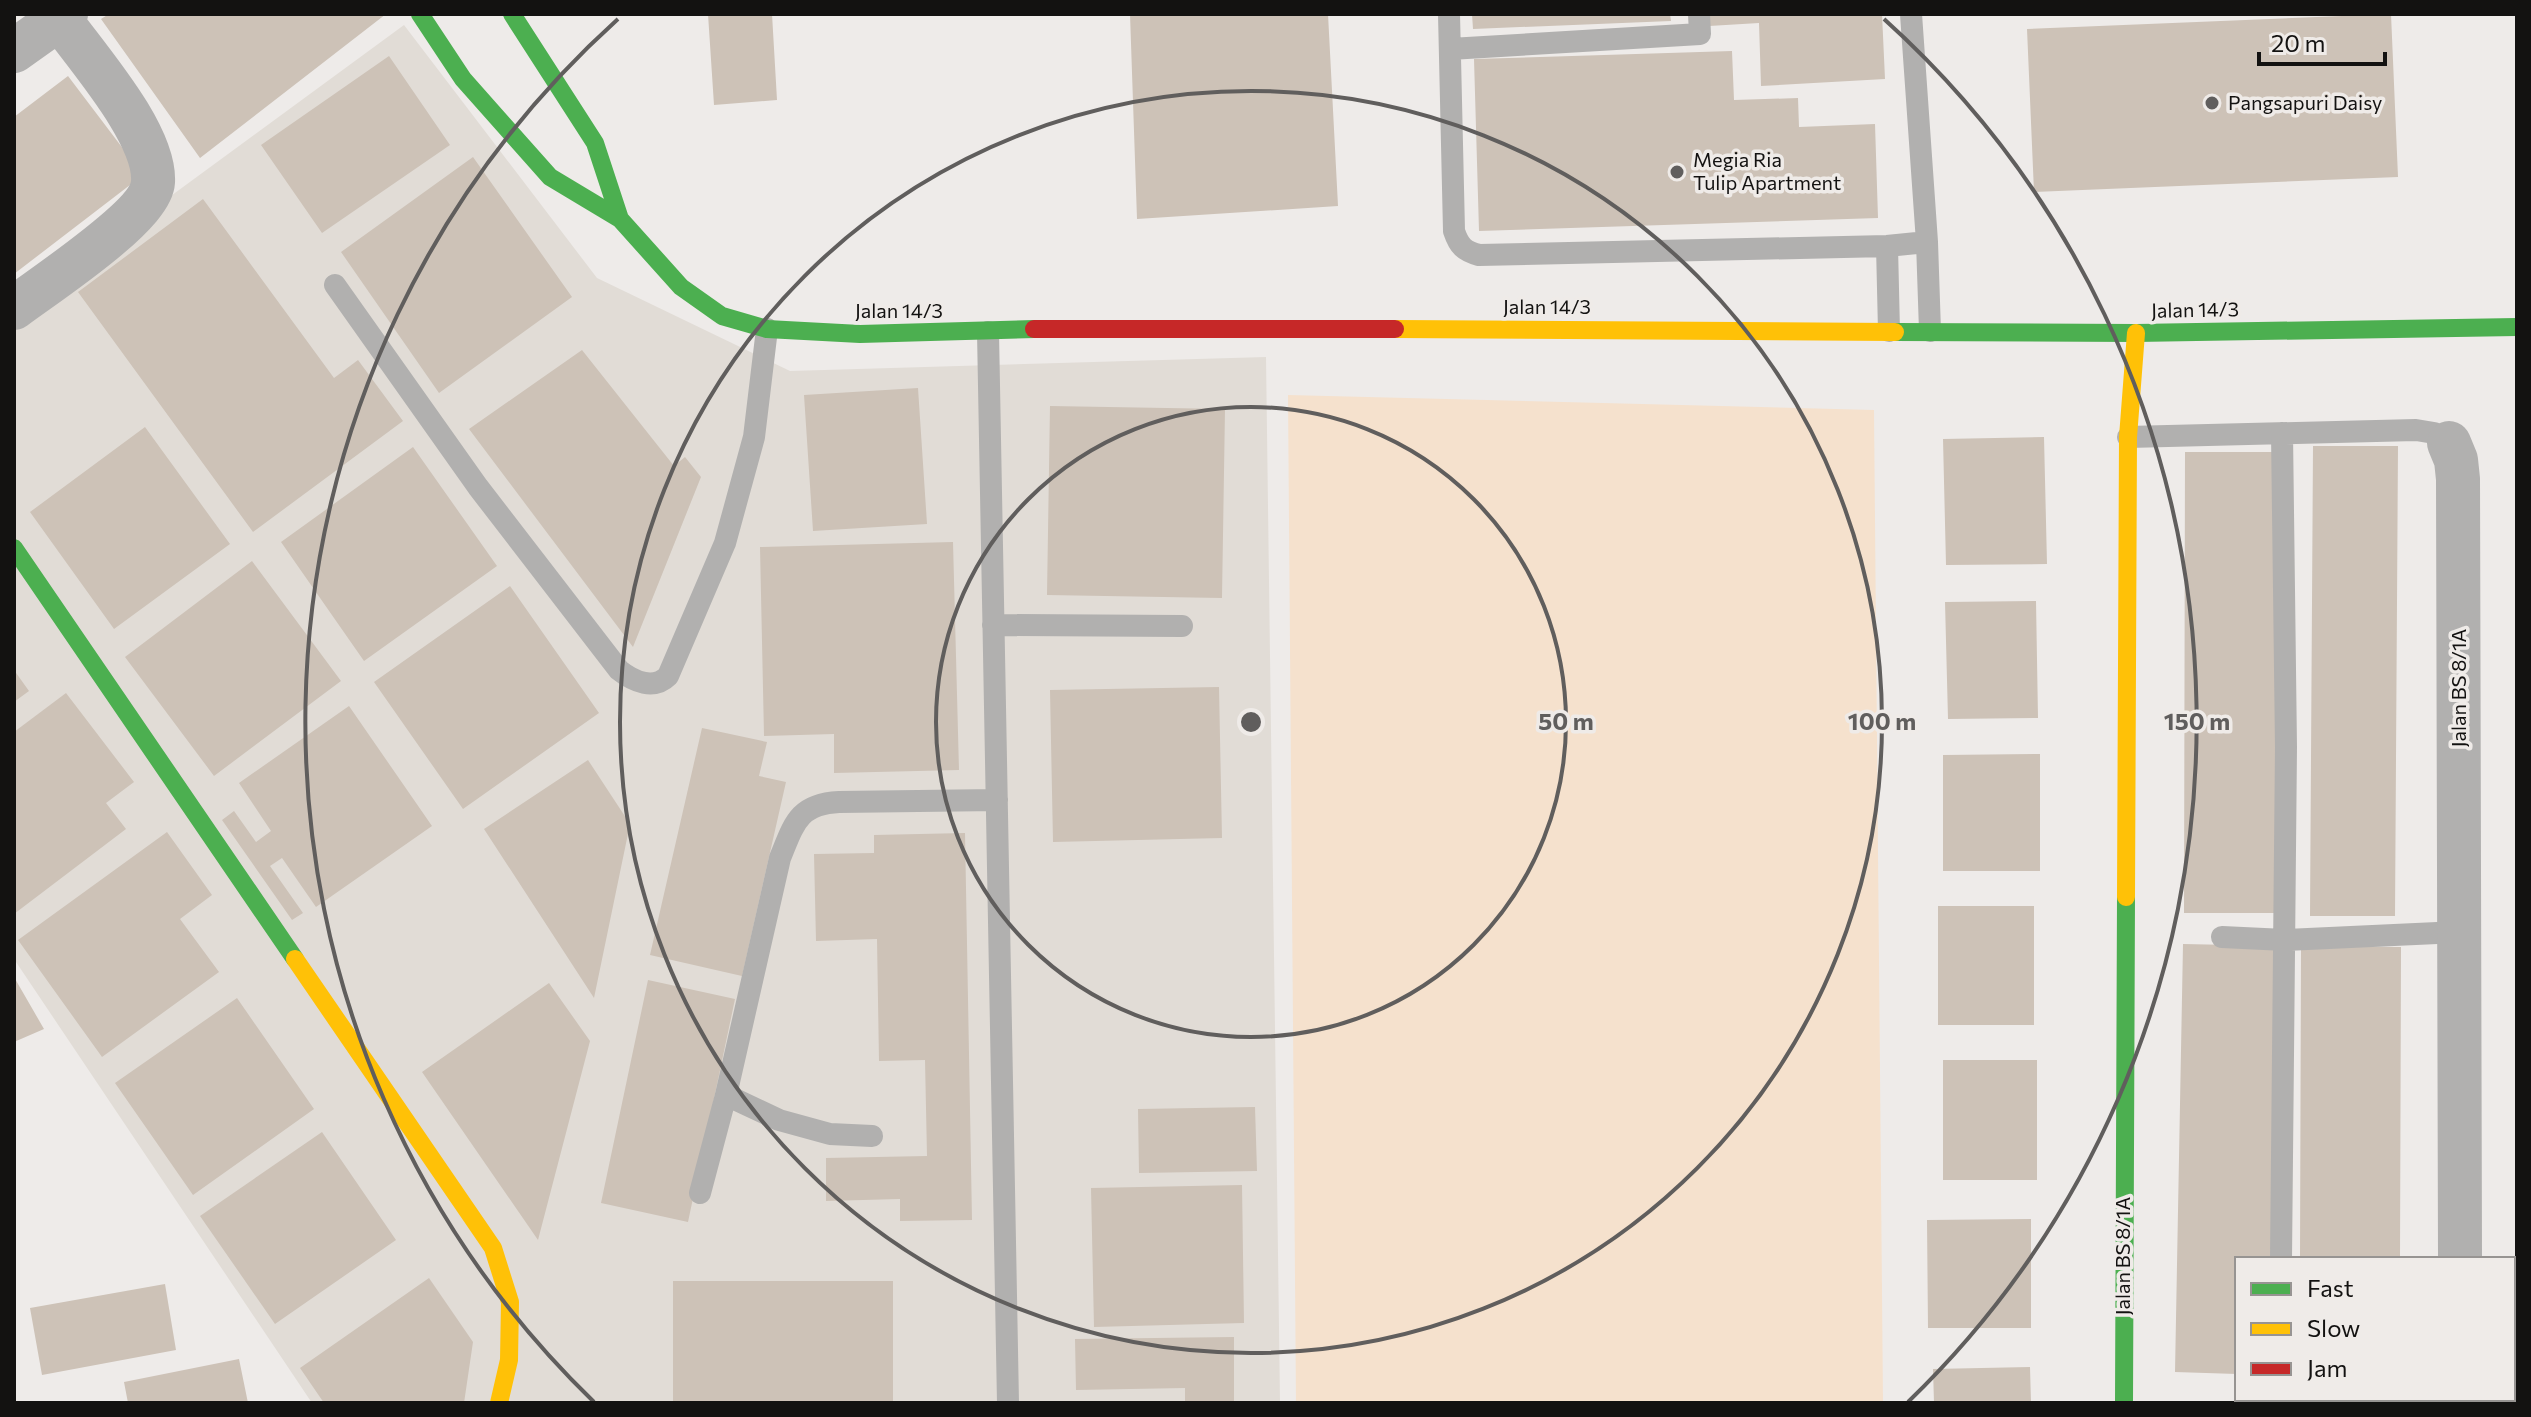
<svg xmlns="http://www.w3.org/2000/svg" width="2531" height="1417" font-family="Commissioner,sans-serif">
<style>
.built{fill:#e1dcd6}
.green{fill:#f5e1cd}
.building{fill:#cdc2b7}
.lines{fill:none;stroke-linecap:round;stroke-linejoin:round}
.lane{stroke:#b1b0af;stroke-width:22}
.street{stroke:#b1b0af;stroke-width:44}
.fast{stroke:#4caf50;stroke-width:18}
.slow{stroke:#ffc107;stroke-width:18}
.jam{stroke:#c62828;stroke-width:18}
.ring{fill:none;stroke:#605e5d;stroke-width:4}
.poi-dot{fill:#605e5d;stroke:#efebe8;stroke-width:3}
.labels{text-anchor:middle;stroke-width:7;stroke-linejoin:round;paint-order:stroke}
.poi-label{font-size:20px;fill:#131211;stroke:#efebe8;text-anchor:start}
.street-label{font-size:20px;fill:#131211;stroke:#efebe8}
.centre{fill:#605e5d;stroke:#efebe8;stroke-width:4}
.ring-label{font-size:24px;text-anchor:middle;font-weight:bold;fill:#605e5d;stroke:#efebe8;stroke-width:7;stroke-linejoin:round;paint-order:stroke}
</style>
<rect width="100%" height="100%" fill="#eeebe9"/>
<path class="built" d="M404,25l193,253 193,93 476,-14 14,1046h-968l-298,-444v-648z"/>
<path class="green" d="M1288,395l586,15 9,993h-587z"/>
<path class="building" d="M109,14h277l-186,144 -99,-139z
M708,14h64l5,86 -63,5z
M1130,14h198l10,192 -201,13z
M1472,14h198l1,7 -198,8z
M1709,14h173l3,65 -124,7 -2,-63 -50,3z
M2391,14l7,163 -364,15 -7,-163z
M1732,51l2,49 64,-2 1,29 76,-3 3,94 -399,13 -5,-172z
M389,56l61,89 -128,88 -61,-88z
M68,76l75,99 -129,99v-157z
M473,157l99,140 -133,96 -98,-141z
M203,199l131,179 24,-18 45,61 -150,111 -175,-240z
M582,350l92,116 11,-9 16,20 -68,170 -164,-218z
M918,388l9,136 -114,7 -9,-136z
M1050,406l175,3 -3,189 -175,-3z
M145,427l85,117 -116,85 -84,-117z
M2044,437l3,127 -101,1 -3,-126z
M2313,446h85l-3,470h-85z
M413,447l84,119 -133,95 -83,-119z
M2185,452h95l-1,461h-95z
M953,542l6,228 -125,3v-39l-70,2 -4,-189z
M252,561l89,120 -127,95 -89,-119z
M510,586l89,127 -136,96 -89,-127z
M2036,601l2,117 -90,1 -3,-117z
M14,670l15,21 -15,11z
M1219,687l3,151 -169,4 -3,-152z
M66,693l68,89 -28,21 20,26 -112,85v-182z
M349,706l83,120 -116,81 -34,-49 -12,8 33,47 -11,7 -70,-100 12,-9 22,31 15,-11 -32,-48z
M702,728l65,14 -8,34 27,6 -44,194 -92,-21z
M2040,754v117h-97v-116z
M588,760l42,64 -36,174 -110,-169z
M167,832l45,63 -32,24 39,53 -117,85 -84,-117z
M965,833l7,387 -72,1v-22l-74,2v-43l101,-2 -2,-96 -46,1 -2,-122 -61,2 -2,-87 60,-1v-18z
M1938,906h96v119h-96z
M2183,944l97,2 -6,313h-37v115l-62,-2z
M2301,946l100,1 -1,312h-100z
M14,977l30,52 -30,13z
M648,980l87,19 -47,223 -87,-19z
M549,983l41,58 -52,199 -116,-168z
M237,998l77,111 -121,86 -78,-112z
M1943,1060h94v120h-94z
M1255,1107l2,64 -118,2 -1,-64z
M322,1132l74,108 -121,84 -75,-108z
M1242,1185l2,138 -150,4 -3,-139z
M2031,1219v109h-103l-1,-108z
M429,1278l44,64 -9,61h-140l-24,-35z
M673,1281h220v122h-220z
M165,1284l11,66 -134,25 -12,-67z
M1234,1337v66h-49v-15l-109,2 -1,-51z
M239,1359l9,44h-120l-4,-21z
M2030,1367l1,36h-97l-1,-34z"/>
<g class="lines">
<path class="lane" d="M1449,14l5,217c5,15 10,20 25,24l408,-9 40,-4 -16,-228
M1450,49l250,-15 -1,-20
M1927,242l3,89
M1887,246l2,85
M335,285l143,202 141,183c15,12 35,20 49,6l57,-133 29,-106 13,-108
M988,332l20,1071
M2128,437l288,-7 18,3 15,10
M993,625l189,1
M2222,937l63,3 174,-8
M726,1095l53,25 51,14 42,2
M700,1193l26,-98 54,-237c14,-34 18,-54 59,-56l158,-2
M2281,1259l5,-512 -4,-314
M2279,1403v-4"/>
<path class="street" d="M14,51l52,-37
M14,308c29,-22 137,-92 139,-126 3,-49 -69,-128 -97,-168
M2449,443l7,17 2,19 2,780
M2444,1403l2,-4"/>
<path class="fast" d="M420,14l43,65 87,98 70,42 61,68 41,29 45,13 93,5 174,-5
M512,14l83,129 25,76
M1895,332l241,1 381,-6
M14,548l281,411
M2124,1403l2,-506"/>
<path class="slow" d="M1395,329l500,3
M2126,897l2,-460 8,-104
M295,959l198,289 17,54 -1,58 -10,43"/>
<path class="jam" d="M1034,329h361"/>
</g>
<g class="ring">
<circle cx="1251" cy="722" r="315"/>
<circle cx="1251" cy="722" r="631"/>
<path d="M594 1402A946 946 0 0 1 618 19M1884 19A946 946 0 0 1 1908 1402"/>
</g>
<g class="poi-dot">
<circle cx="2212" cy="103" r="8"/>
<circle cx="1677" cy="172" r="8"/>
</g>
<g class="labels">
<g class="poi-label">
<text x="2228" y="110">Pangsapuri Daisy</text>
<text x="1693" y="167">Megia Ria<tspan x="1693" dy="23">Tulip Apartment</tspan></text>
</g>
<g class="street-label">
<text x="1547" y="314">Jalan 14/3</text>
<text transform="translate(2195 310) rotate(-1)" y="7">Jalan 14/3</text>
<text x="899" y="318">Jalan 14/3</text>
<text transform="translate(2459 688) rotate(-90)" y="7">Jalan BS 8/1A</text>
<text transform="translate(2123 1256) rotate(-90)" y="7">Jalan BS 8/1A</text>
</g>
</g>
<circle cx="1251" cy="722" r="12" class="centre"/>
<g class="ring-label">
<text x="1566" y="730">50 m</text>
<text x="1882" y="730">100 m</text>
<text x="2197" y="730">150 m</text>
</g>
<rect width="2531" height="1417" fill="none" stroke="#131211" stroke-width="32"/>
<rect x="2235" y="1257" width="280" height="144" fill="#efebe8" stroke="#979492" stroke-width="2"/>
<rect x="2251" y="1283" width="40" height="12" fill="#4caf50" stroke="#979492" stroke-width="2"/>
<text x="2307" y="1297" font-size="24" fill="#131211">Fast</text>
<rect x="2251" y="1323" width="40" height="12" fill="#ffc107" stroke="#979492" stroke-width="2"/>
<text x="2307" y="1337" font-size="24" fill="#131211">Slow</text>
<rect x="2251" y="1363" width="40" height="12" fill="#c62828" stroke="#979492" stroke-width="2"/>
<text x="2307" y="1377" font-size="24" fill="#131211">Jam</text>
<path d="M2259 52v12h126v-12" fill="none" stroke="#131211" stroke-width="4"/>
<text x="2271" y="52" font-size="24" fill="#131211" stroke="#efebe8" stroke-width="6" paint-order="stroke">20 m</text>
</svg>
